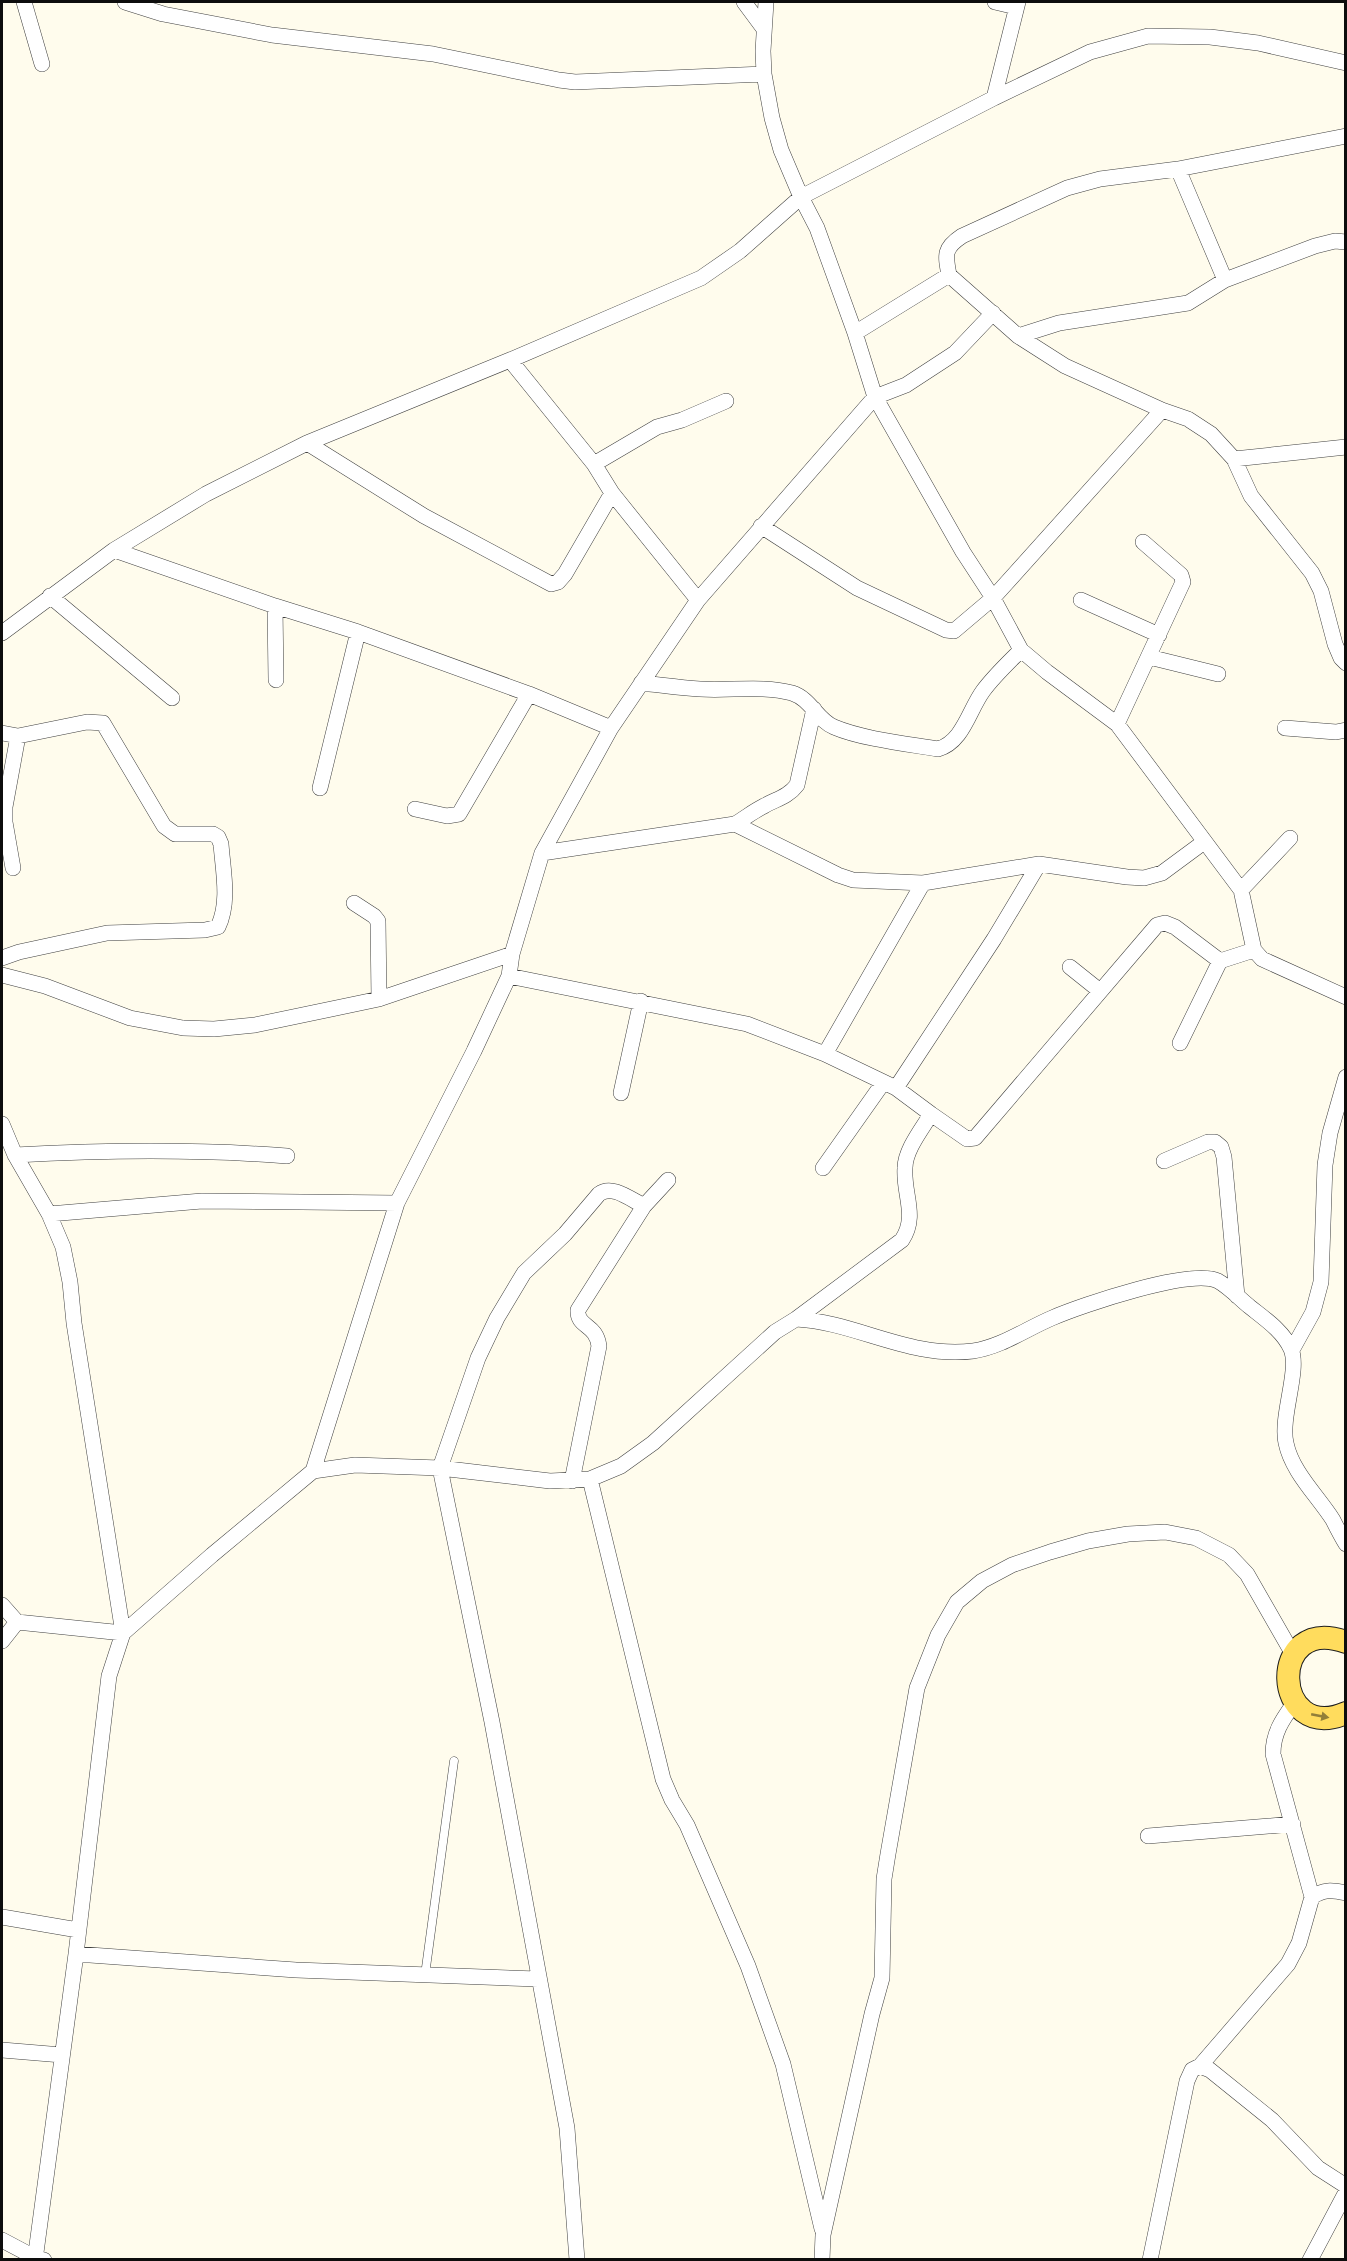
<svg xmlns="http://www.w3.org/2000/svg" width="1347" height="2261" font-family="Georgia,serif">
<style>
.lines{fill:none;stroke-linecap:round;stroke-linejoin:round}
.lane-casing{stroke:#404040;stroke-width:9}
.street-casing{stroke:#404040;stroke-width:16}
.primary-casing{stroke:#1e1e1e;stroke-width:24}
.lane{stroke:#fff;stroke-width:8}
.street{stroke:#fff;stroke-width:15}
.primary{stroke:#ffdc5d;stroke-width:22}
.oneway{fill:#927f39}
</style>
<rect width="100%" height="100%" fill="#fffced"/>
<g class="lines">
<defs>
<path id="lane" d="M425,1975l29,-214"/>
<path id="street" d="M24,2l18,62
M125,2l38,12 109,21 161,19 126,26 16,2 189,-8
M744,2l20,27
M766,2l-3,49 1,23 8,44 9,32 20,47 16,31 38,105 20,64 88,155 30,46 28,52 26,22 70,52 124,166 13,60 8,9 84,38
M995,2l21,5
M994,98l24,-96
M1178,169l47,111
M949,275l69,61 47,30 97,44 26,9 23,15 23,25 17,37 61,77 9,18 14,53 6,14 5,5
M855,333l94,-58c-4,-21 -5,-27 13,-39l105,-48 33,-9 78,-10 168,-33
M1018,336l41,-13 129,-20 37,-23 90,-34 20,-5 11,1
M510,360l84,104 18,29 86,107
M307,443l117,73 127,68 7,-2 7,-8 47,-81
M1234,459l112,-12
M594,464l63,-37 25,-7 44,-19
M761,526l96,62 89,42 8,1 39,-33 169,-188
M114,550l161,56 83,26 171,62 82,34
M50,596l122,102
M1081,600l78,35
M275,606l1,74
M2,633l112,-83 92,-56 101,-51 203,-83 191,-82 39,-27 61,-54 193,-99 96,-46 58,-16 62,1 48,6 88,20
M1149,657l69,17
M641,683c20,2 40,5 59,6 30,2 63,-4 92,4 19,6 25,27 42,34 28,12 74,17 104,22 25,-7 31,-39 45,-58 11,-15 25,-28 38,-41
M1117,724l66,-142 -2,-7 -38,-33
M1285,728l51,4 10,-2
M2,733l16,3 69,-14 16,1 61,103 11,8h38l5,3 3,7c2,27 9,58 -3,83l-13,3 -98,3 -88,19 -17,6
M320,788l38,-156
M415,809l32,7 12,-2 70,-120
M735,824c10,-6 19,-13 29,-18 12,-7 24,-9 33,-21l17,-76
M542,853l193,-29 103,51 15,5 70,3 116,-19 88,13 17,1 18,-5 42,-31
M13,868l-8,-46v-15l13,-71
M1241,890l49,-52
M354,903l20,13 4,5 1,78
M1070,967l30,24
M2,975l43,11 85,32 53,10 31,1 41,-4 124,-26 133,-45
M1180,1043l40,-82 34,-11
M825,1054l98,-171
M896,1088l98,-149 45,-75
M621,1093l20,-92
M931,1114l36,25 8,-1 182,-213 8,-2 10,4 45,34
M2,1124l13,31 34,59 14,33 7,35 4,41 49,310 -14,43 -33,278 -41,306
M15,1155c91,-5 181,-6 272,1
M1164,1161l44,-19h7l6,5 3,10 13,139
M823,1168l60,-85
M49,1214l153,-13 195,2
M796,1319c60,3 114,40 177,32 28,-4 53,-22 79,-33 30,-13 139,-50 166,-37 11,6 22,18 32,26 15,12 33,24 41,42 9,21 -11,68 -5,94 6,29 31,52 47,77 4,8 8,16 13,24
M1292,1350l21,-38 8,-30 4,-117 5,-32 16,-56
M313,1471l84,-268 77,-152 35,-75 3,-22 30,-101 69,-125 87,-128 177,-203 31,-12 49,-32 38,-40
M590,1479l73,300 9,21 15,25 61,141 35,98 39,165
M572,1481l27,-135c-3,-23 -22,-18 -21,-36l66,-104 24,-26
M2,1605l15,17
M2,1641l15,-19 106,11 89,-78 101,-84 42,-6 85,3 110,13 40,-2 31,-13 32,-23 122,-111 21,-13 106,-79c16,-24 1,-46 3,-72 0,-18 17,-39 26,-54l-35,-26 -71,-34 -78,-30 -238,-48
M1148,1836l145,-12
M1312,1897c12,-8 20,-7 34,-4
M2,1917l76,13
M76,1954l220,16 242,9
M2,2050l60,5
M1200,2066l88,-102 11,-21 13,-46 -39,-143c0,-22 10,-35 22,-52
M2,2240l34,18 8,2
M577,2260l-10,-132 -75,-406 -52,-254 38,-110 19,-40 27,-45 41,-39 34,-40c13,-10 31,5 45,12
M822,2260l1,-25 49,-221 10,-36 2,-99 4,-25 29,-166 21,-53 19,-33 25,-21 30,-16 38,-13 38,-11 40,-7 37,-2 31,6 33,17 18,19 47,82
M1150,2260l37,-179 5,-11 8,-4 10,4 62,50 46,48 28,18
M1310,2260l36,-68"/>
<path id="primary" d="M1346,1642c-80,-29 -74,103 0,71"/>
</defs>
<use href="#lane" class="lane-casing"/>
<use href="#street" class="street-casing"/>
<use href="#primary" class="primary-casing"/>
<use href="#lane" class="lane"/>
<use href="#street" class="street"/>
<use href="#primary" class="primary"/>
</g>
<defs><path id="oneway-solid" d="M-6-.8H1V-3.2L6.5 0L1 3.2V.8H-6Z" transform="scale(1.5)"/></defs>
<use class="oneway" href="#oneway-solid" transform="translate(1320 1716) rotate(11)"/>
<rect width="1347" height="2261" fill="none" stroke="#0d0d0d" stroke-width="6"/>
</svg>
